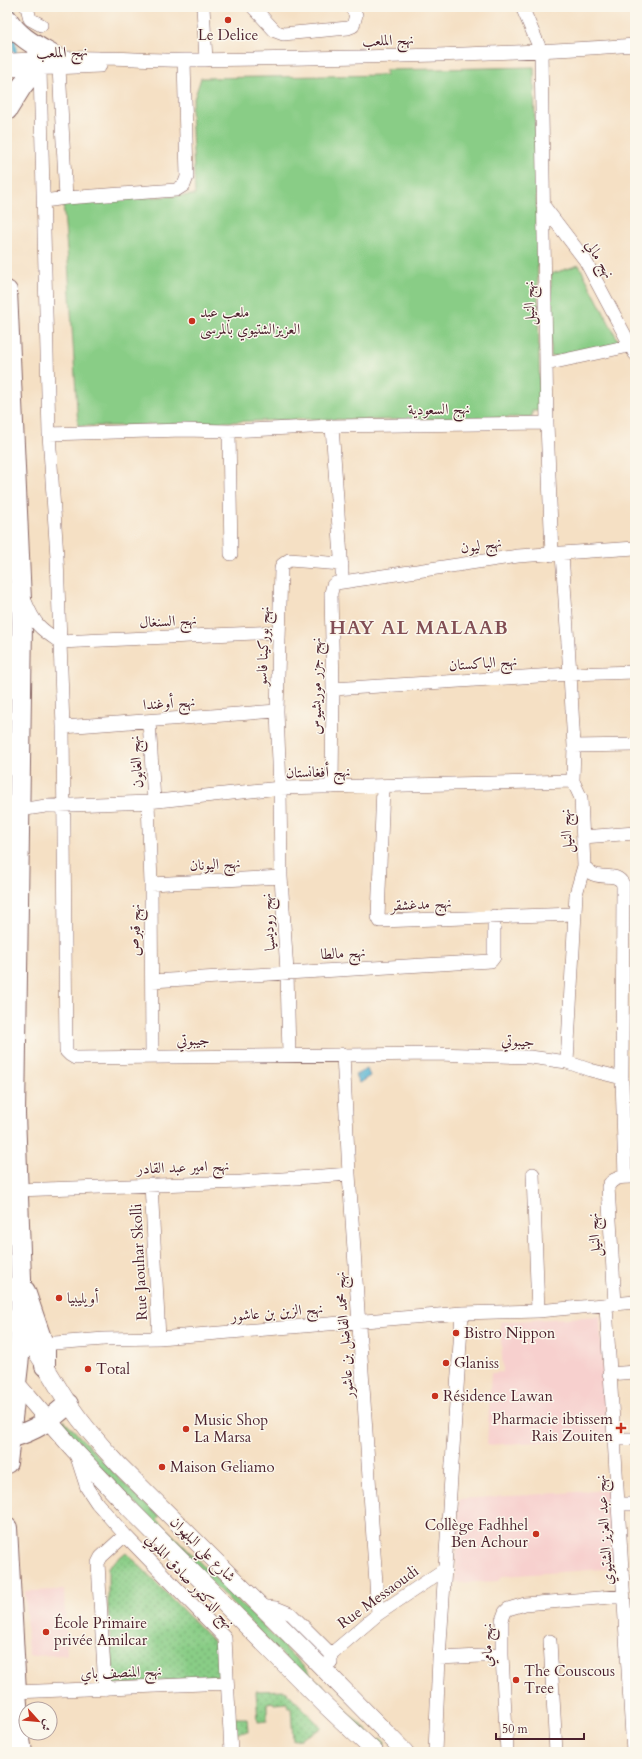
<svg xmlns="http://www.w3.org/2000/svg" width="642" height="1759" font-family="Cardo,Amiri,serif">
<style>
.built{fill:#f7d0ce}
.grass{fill:#89cd86;stroke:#6a7658}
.garden{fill:url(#garden-dots);stroke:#6a7658}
.water{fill:url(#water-ripples);stroke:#4e687e}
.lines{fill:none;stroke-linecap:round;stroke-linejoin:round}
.stream{stroke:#52b2d1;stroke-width:3.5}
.minor-casing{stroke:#866361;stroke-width:14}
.major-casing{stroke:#866361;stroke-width:18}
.highway-casing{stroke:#866361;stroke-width:22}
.minor{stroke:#fff;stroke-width:13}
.major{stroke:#fff;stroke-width:17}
.highway{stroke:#fff;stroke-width:20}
.poi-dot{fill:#c8321e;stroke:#fbf7ec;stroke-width:1.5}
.labels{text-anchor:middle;stroke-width:3;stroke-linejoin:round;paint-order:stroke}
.poi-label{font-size:15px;fill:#4a1f2b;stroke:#fbf7ec;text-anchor:start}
.street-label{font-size:15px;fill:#4a1f2b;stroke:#fbf7ec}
.district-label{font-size:19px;font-weight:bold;letter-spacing:1px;fill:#824e54;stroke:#fbf7ec}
</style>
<defs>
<pattern id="garden-dots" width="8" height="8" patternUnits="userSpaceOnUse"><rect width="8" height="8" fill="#89cd86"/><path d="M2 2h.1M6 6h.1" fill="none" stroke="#72a66e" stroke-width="1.8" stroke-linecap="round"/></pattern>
<pattern id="water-ripples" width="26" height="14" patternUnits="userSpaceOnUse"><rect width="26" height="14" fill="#52b2d1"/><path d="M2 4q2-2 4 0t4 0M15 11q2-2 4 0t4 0" fill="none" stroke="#4690aa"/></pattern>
</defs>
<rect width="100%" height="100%" fill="#fbf7ec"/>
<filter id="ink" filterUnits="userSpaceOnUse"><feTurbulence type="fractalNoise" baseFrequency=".025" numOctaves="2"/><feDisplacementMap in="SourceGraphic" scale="8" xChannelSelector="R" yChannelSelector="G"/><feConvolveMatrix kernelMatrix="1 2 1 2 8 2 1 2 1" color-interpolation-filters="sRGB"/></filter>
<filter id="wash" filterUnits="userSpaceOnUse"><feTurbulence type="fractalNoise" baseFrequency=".012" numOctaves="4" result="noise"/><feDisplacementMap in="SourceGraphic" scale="16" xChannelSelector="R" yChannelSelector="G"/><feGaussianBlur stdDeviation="0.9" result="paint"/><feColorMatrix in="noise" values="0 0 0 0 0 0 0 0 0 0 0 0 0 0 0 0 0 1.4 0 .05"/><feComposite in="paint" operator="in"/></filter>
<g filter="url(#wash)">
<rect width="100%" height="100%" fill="#f5e0c4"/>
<path class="built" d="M600,1316l7,122 -120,7 4,-72 12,-1 -3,-50z
M611,1490l7,78 -115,8 -4,5 -44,2 4,-84z
M64,1590l3,65 -39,1 -3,-65z"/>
<path class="grass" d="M534,67l6,344h-8v6l-155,3 -67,-1 -190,7h-42l-10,-164 -5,-60 132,-7 -4,-87 10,-30 185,-3v-5z
M579,265l41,79 -69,13v-83z
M62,1421h3l72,76 23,19 -3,3 220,222 4,-3 4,4 -1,5 -2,2 -10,-1 -313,-323z"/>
<path class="garden" d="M126,1552l95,97 2,27 -109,9 -6,-76v-42z
M285,1690l37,38 -21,11 -8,1 -2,-32h-3l-1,-5 -13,1 -1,-2 -6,1v18l-9,1 -2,-31z
M234,1718h13l1,14 -13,1z"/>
<path class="water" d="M367,1069l3,7 -11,7 -4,-8z"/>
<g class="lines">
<path class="stream" d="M13,7v8
M14,38l1,15"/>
</g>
</g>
<g filter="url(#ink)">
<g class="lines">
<defs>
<path id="minor" d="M27,7l3,12 11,6
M203,7l3,53
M253,7l22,24 8,3 65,-6 5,-2 3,-11 -5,-8
M522,7l19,44 6,372 5,132
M7,60c30,-1 61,-3 92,-2 28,0 56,3 85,2 150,-2 301,-4 451,-15
M59,68l7,130
M40,69l9,365 8,123 6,170 3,324 4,4 5,3 362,-4 93,3 37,5 23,8 32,8
M7,70l93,-4
M44,201l22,-3 110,-8 8,-5 3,-8 -3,-117
M543,205l42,55 50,94
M546,364l83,-18
M332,426l10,146
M229,431l2,123
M49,434l134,-4 46,1 103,-5 215,-3
M562,554l8,120 4,72 -1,35 8,17 3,68c2,2 5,5 7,7 11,7 25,-2 32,11l-1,194 3,99
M25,601c10,24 14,27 35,41l219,-10
M333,689l237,-15 65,-2
M149,721l5,80
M63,727l214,-16
M574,746l61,-1
M332,787l1,-98 -2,-96 2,-8 3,-2 182,-27 117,-8
M383,787l-5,130 2,4 195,-7
M148,802l3,82 1,173
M19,810l27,-4 102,-4 132,-14 293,-7
M583,837l52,-4
M151,884l130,-7
M152,981l339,-20 3,-4v-41
M343,1054l6,120 29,440
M289,1055l-2,-83 -6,-95 -1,-89 -3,-77 4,-142 1,-4 7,-5 53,4
M567,1062l9,-168 8,-28
M533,1174l5,137
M151,1184l8,154
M17,1190l224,-8 108,-8
M615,1304l-7,-117c4,-11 17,-10 27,-10
M606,1306l27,446
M42,1344l62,-5 55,-1 303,-25 76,-2 97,-9
M609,1374l26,-2
M614,1439h21
M75,1451l12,37 10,15 28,32 100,103 6,114
M618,1504h17
M259,1606l17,2 15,6 40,40v8
M550,1641l6,111
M331,1654l47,-40 67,-45
M439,1658l63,-3
M105,1689l-7,-126 3,-6 24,-22
M16,1692l211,-9
M435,1752l4,-94 23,-345
M507,1752l-5,-97v-35l3,-8 3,-3 17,-5 99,-8"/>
<path id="major" d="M7,1318c27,22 42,57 61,85 15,22 33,43 51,62l185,184 101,103
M7,1363l9,20 58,67 54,57 198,199 49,46"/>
<path id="highway" d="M7,19c13,20 30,27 50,39
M7,110l15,-24 14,-17
M7,291l15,331 -7,492 6,165 -1,69 -13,115
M25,1291l20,59v16
M10,1438c26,-8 38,-16 58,-34
M7,1528l9,164 4,48 2,12"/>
</defs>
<use href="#minor" class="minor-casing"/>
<use href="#major" class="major-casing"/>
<use href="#highway" class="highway-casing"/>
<use href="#minor" class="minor"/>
<use href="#major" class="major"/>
<use href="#highway" class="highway"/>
</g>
</g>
<g class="poi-dot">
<circle cx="228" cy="20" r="4"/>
<circle cx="192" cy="321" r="4"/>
<circle cx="59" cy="1298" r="4"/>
<circle cx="456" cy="1333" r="4"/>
<circle cx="446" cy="1363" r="4"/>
<circle cx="88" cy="1369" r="4"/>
<circle cx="435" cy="1396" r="4"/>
<path d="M619 1422h4v4h4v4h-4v4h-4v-4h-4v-4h4z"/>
<circle cx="186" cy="1429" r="4"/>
<circle cx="162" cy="1467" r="4"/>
<circle cx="536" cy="1534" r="4"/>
<circle cx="46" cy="1632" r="4"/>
<circle cx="516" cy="1680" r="4"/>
</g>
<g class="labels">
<g class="poi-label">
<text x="228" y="40" text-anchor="middle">Le Delice</text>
<text x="200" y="317">ملعب عبد<tspan x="200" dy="17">العزيزالشتيوي بالمرسى</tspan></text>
<text x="67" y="1303">أويليبيا</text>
<text x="464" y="1338">Bistro Nippon</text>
<text x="454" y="1368">Glaniss</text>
<text x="96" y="1374">Total</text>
<text x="443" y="1401">Résidence Lawan</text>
<text x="613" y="1424" text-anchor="end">Pharmacie ibtissem<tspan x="613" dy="17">Rais Zouiten</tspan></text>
<text x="194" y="1425">Music Shop<tspan x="194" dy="17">La Marsa</tspan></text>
<text x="170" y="1472">Maison Geliamo</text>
<text x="528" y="1530" text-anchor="end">Collège Fadhhel<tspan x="528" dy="17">Ben Achour</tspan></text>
<text x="54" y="1628">École Primaire<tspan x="54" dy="17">privée Amilcar</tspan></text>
<text x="524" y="1676">The Couscous<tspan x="524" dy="17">Tree</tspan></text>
</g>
<g class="street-label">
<text transform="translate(388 40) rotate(-2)" y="5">نهج الملعب</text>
<text transform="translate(62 52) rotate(-2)" y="5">نهج الملعب</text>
<text transform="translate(600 259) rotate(59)" y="5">نهج مالي</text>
<text transform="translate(529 303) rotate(-91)" y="5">نهج النيل</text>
<text transform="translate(439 409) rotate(-1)" y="5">نهج السعودية</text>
<text transform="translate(481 545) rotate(-8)" y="5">نهج ليون</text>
<text transform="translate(168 621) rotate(-3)" y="5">نهج السنغال</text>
<text transform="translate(263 646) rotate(-88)" y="5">نهج بوركينا فاسو</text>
<text transform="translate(483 663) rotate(-4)" y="5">نهج الباكستان</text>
<text transform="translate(316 686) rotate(-90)" y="5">نهج جزر موريشيوس</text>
<text transform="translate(169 703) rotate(-4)" y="5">نهج أوغندا</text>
<text transform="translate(136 762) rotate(-94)" y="5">نهج الغابون</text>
<text transform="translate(318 772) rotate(-1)" y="5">نهج أفغانستان</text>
<text transform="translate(566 831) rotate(-93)" y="5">نهج النيل</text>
<text transform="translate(215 864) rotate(-3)" y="5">نهج اليونان</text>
<text transform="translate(421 904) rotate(-3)" y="5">نهج مدغشقر</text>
<text transform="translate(268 922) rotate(-94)" y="5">نهج روديسيا</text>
<text transform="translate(135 930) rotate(-90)" y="5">نهج قبرص</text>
<text transform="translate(343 953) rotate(-3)" y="5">نهج مالطا</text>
<text transform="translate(193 1040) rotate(-1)" y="5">جيبوتي</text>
<text transform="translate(518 1041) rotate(3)" y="5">جيبوتي</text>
<text transform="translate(183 1167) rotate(-2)" y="5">نهج امير عبد القادر</text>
<text transform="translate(594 1235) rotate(-94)" y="5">نهج النيل</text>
<text transform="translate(139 1262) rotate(-93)" y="5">Rue Jaouhar Skolli</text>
<text transform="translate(277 1312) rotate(-5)" y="5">نهج الزين بن عاشور</text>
<text transform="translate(344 1335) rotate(-94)" y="5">نهج محمد الفاضل بن عاشور</text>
<text transform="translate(604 1530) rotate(-94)" y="5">نهج عبد العزيز الشتيوي</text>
<text transform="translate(203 1549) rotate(45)" y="5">شارع علي البلهوان</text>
<text transform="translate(190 1581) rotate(47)" y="5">نهج الدكتور صادق الملولي</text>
<text transform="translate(378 1597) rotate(-36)" y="5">Rue Messaoudi</text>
<text transform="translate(487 1645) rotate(-90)" y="5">نهج مامي</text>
<text transform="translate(121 1672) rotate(-2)" y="5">نهج المنصف باي</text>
</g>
<g class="district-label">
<text x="419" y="634">HAY AL MALAAB</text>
</g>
</g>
<rect width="642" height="1759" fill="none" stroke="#fbf7ec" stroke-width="24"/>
<g transform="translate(38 1721) rotate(117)"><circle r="19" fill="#fbf7ec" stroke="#b4a19f"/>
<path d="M0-3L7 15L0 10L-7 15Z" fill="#c8321e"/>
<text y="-6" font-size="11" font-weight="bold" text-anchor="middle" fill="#4a1f2b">ش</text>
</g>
<path d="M496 1733v6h88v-6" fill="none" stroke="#4a1f2b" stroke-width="2"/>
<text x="502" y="1733" font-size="12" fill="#4a1f2b" stroke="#fbf7ec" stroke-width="3" paint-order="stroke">50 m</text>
</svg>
